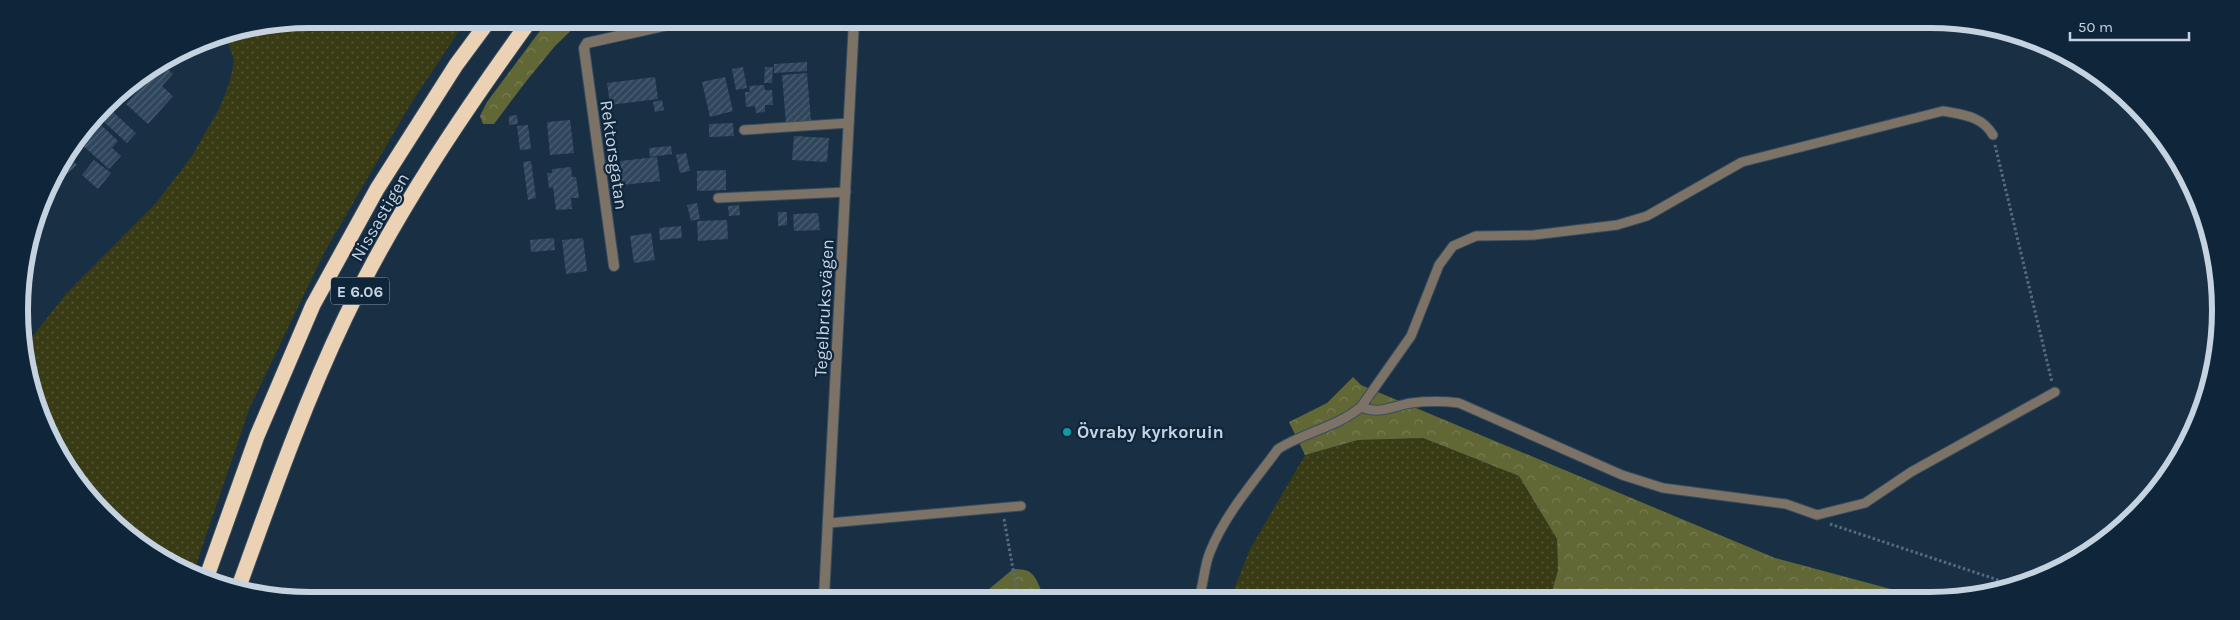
<svg xmlns="http://www.w3.org/2000/svg" width="2240" height="620" font-family="Karla,sans-serif">
<style>
.grass{fill:url(#grass-dots)}
.forest{fill:url(#forest-crowns)}
.building{fill:url(#building-hatch)}
.lines{fill:none;stroke-linecap:round;stroke-linejoin:round}
.lane-casing{stroke:#384d60;stroke-width:11}
.street-casing{stroke:#384d60;stroke-width:12}
.highway-casing{stroke:#384d60;stroke-width:17}
.path{stroke:#586b7d;stroke-width:3;stroke-dasharray:2.5 2.5;stroke-linecap:butt}
.lane{stroke:#7c7266;stroke-width:9}
.street{stroke:#7c7266;stroke-width:10}
.highway{stroke:#ebd2b4;stroke-width:15}
.culture-dot{fill:#0f9aa8;stroke:#0f253a;stroke-width:2}
.labels{text-anchor:middle;stroke-width:4.5;stroke-linejoin:round;paint-order:stroke}
.shield{fill:#0f253a;stroke:#8e9faf;stroke-width:1}
.shield-label{font-size:16px;font-weight:bold;fill:#c5d3e1}
.street-label{font-size:18px;fill:#c5d3e1;stroke:#0f253a}
.poi-label{font-size:18px;font-weight:bold;fill:#c5d3e1;stroke:#0f253a;text-anchor:start}
.rim{fill:none;stroke:#c5d3e1;stroke-width:6}
</style>
<defs>
<pattern id="grass-dots" width="8" height="8" patternUnits="userSpaceOnUse" patternTransform="scale(1.25)"><rect width="8" height="8" fill="#383b14"/><path d="M2 2h.1M6 6h.1" fill="none" stroke="#535636" stroke-width="1.8" stroke-linecap="round"/></pattern>
<pattern id="forest-crowns" width="20" height="18" patternUnits="userSpaceOnUse" patternTransform="scale(1.25)"><rect width="20" height="18" fill="#626736"/><path d="M2 6a3 3 0 1 1 6 0M12 15a3 3 0 1 1 6 0" fill="none" stroke="#777c53"/></pattern>
<pattern id="building-hatch" width="6" height="6" patternUnits="userSpaceOnUse" patternTransform="scale(1.25)"><rect width="6" height="6" fill="#2f465c"/><path d="M-1 1l2-2M0 6l6-6M5 7l2-2" fill="none" stroke="#4c6073"/></pattern>
</defs>
<rect width="100%" height="100%" fill="#192f44"/>
<path class="grass" d="M310,19h157l-57,86 -86,148 -74,154 -56,164 -46,-19 -69,-65 -50,-101 -4,-40 40,-51 91,-92 36,-47 28,-49 10,-26 4,-21 -6,-17v-8z
M1423,438l96,38 38,63 1,31 -8,28 -319,-1 19,-48 55,-94 53,-15z"/>
<path class="forest" d="M548,20h34l-27,26 -31,38 -30,40h-11l-3,-8 7,-14z
M1353,377l8,8 414,173 153,41 -378,-1 8,-28 -1,-31 -38,-63 -96,-38 -65,2 -53,15 -16,-33 38,-19z
M1013,569c18,0 21,4 28,21l-3,7h-72l22,-7z"/>
<path class="building" d="M774,20h30v2l-30,1z
M807,62v9l-33,2v-9z
M162,64l11,10 -11,12 11,10 -25,28 -22,-20 22,-25 -4,-4z
M743,67l4,21 -11,2 -4,-21z
M765,67h8l-1,16h-8z
M807,73l4,49 -25,2 -4,-49z
M655,77l3,22 -48,6 -3,-22z
M725,77l8,34 -23,6 -8,-35z
M764,85l1,5h7l1,15h-8v7l-9,1 -1,-7 -9,1 -1,-15h5l-1,-6z
M662,100l2,10 -9,2 -2,-10z
M113,112l23,21 -9,10 -23,-21z
M517,115l1,9 -9,1v-9z
M570,120l4,33 -24,2 -3,-33z
M733,123l1,13 -25,1v-13z
M101,125l17,16 -6,7 9,8 -12,13 -30,-27 12,-13 4,3z
M528,125l3,24 -11,1 -3,-24z
M794,136l35,2 -2,24 -35,-2z
M671,146l1,8 -22,3 -1,-9z
M686,153l4,18 -10,2 -4,-18z
M68,156l9,9 -25,22 -3,-6z
M657,157l3,24 -38,4 -2,-24z
M94,160l17,13 -13,16 -16,-14z
M531,161l5,37 -8,2 -5,-38z
M571,167l1,10h4l3,21h-8l1,11 -16,1 -3,-23 -4,1 -2,-15h5v-4z
M726,170v20l-29,1v-20z
M697,203l3,16 -9,2 -4,-16z
M739,205l1,10 -11,1 -1,-10z
M778,212h9v13l-9,1z
M818,213l2,17 -26,1 -1,-17z
M727,220l1,19 -30,2 -1,-20z
M681,226l1,12 -22,2 -1,-12z
M651,233l4,27 -21,3 -4,-27z
M554,238l1,12 -24,2 -1,-12z
M583,238l4,33 -21,3 -4,-34z"/>
<g class="lines">
<defs>
<path id="lane" d="M744,130l105,-7
M718,198l128,-6
M1361,407l50,-71 28,-71 14,-19 23,-10 58,-1 83,-10 30,-9 95,-54 201,-51c21,4 39,5 50,24
M829,523l192,-17
M1199,597c5,-14 5,-31 11,-45 15,-38 44,-70 68,-103 27,-17 59,-22 83,-42 19,8 31,-1 50,-4 17,-2 32,-2 48,0l163,72 41,13 123,16 31,11 48,-12 46,-31 144,-80"/>
<path id="street" d="M614,266l-30,-218 3,-5 103,-23
M824,597l30,-576"/>
<path id="highway" d="M207,576l50,-140 56,-131 64,-116 79,-124 34,-46
M238,589c33,-91 65,-183 107,-271 51,-106 117,-204 186,-299"/>
</defs>
<use href="#lane" class="lane-casing"/>
<use href="#street" class="street-casing"/>
<use href="#highway" class="highway-casing"/>
<path class="path" d="M1995,145l57,237
M1004,519l14,78
M1830,524l186,62"/>
<use href="#lane" class="lane"/>
<use href="#street" class="street"/>
<use href="#highway" class="highway"/>
</g>
<circle class="culture-dot" cx="1067" cy="432" r="5"/>
<g class="labels">
<rect class="shield" x="331" y="277.5" width="58" height="27" rx="4"/>
<g class="shield-label">
<text x="360" y="297">E 6.06</text>
</g>
<g class="street-label">
<text transform="translate(614 155) rotate(82)" y="6">Rektorsgatan</text>
<text transform="translate(380 217) rotate(-60)" y="6">Nissastigen</text>
<text transform="translate(824 308) rotate(-87)" y="6">Tegelbruksvägen</text>
</g>
<g class="poi-label">
<text x="1077" y="438">Övraby kyrkoruin</text>
</g>
</g>
<path d="M0 0H2240V620H0ZM310 28H1930A282 282 0 0 1 2212 310V310A282 282 0 0 1 1930 592H310A282 282 0 0 1 28 310V310A282 282 0 0 1 310 28Z" fill="#0f253a" fill-rule="evenodd"/>
<path class="rim" d="M310 28H1930A282 282 0 0 1 2212 310V310A282 282 0 0 1 1930 592H310A282 282 0 0 1 28 310V310A282 282 0 0 1 310 28Z"/>
<path d="M2070 32v8h119v-8" fill="none" stroke="#c5d3e1" stroke-width="2.5"/>
<text x="2078" y="32" font-size="15" fill="#c5d3e1" stroke="#0f253a" stroke-width="4" paint-order="stroke">50 m</text>
</svg>
